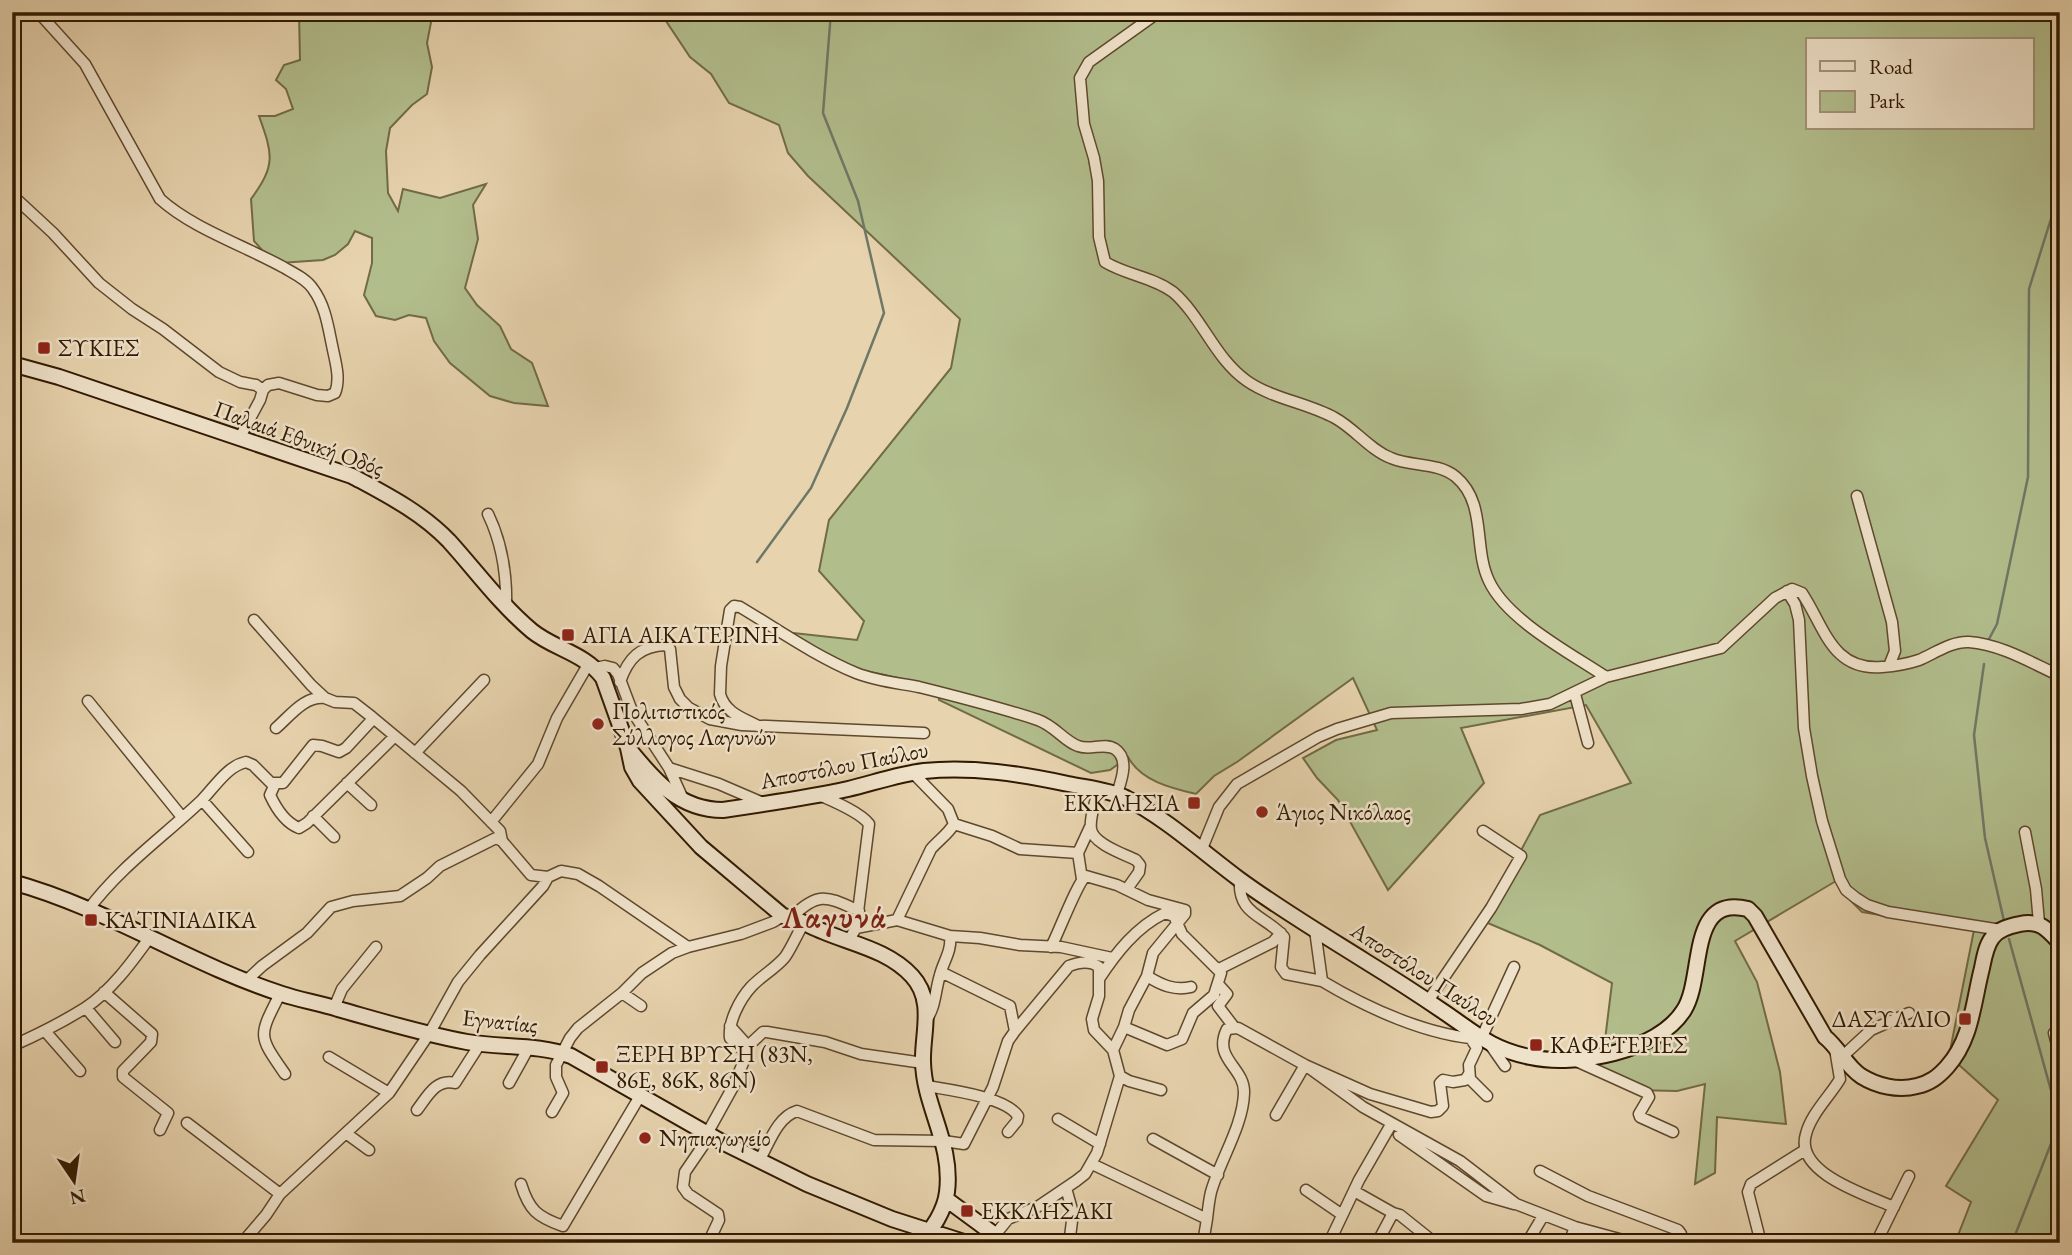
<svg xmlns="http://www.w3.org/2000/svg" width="2072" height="1255" font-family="'EB Garamond',serif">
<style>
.green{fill:#b2bd8c;stroke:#716b46;stroke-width:2;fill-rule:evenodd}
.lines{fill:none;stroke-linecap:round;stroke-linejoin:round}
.stream{stroke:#6e7866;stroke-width:2.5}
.street-casing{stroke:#5e482c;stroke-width:13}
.secondary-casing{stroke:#301900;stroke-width:18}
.street{stroke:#efe2ca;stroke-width:10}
.secondary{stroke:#efe2ca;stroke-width:14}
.poi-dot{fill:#8f2418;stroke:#efe2ca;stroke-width:2.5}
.labels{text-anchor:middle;stroke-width:5;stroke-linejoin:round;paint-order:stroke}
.poi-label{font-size:23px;fill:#301900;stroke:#efe2ca;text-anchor:start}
.street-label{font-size:23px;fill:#301900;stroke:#efe2ca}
.district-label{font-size:30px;font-weight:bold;letter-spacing:2px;fill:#7a1f14;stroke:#efe2ca}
</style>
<rect width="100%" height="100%" fill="#e7d3ae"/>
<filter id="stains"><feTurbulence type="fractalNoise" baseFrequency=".00286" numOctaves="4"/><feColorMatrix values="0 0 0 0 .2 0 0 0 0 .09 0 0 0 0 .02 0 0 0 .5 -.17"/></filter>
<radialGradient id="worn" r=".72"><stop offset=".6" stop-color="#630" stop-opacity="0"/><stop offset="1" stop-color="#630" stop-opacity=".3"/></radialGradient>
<path class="green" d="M299,12h134l-6,31 5,24 -5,27 -15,11 -22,23 -4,23 2,42 10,18 5,-22 37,9 46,-14 -13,21 5,34 -13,49 12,17 23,21 11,23 21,14 16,43 -34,-3 -24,-7 -40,-33 -16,-22 -8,-23 -17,-3 -14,5 -19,-4 -12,-21 8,-32v-25l-17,-7 -7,13 -13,11 -12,5 -43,3 -18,-13 -8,-9 -3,-42c25,-34 22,-44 8,-83h16l18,-7 -7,-20 -10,-9 8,-15 16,-5z
M660,12h1400v1231h-105l16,-41 -25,-16 52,-86 -49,-44 25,-126 -112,-18 -19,-19 -7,-12 -101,60 22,41 23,90 6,52 -69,-7 -2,56 -20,11 10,-100 -28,7 -43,-1 -65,-26 -4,-13 39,-3 8,-65 -72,-38 -57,-24 57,-106 91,-32 -45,-78 -125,23 23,55 -96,107 -50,-90 -21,-22 -14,-20 33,-18 41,-10 -24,-52 -116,84 -23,14 -18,18c-25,-6 -55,-13 -68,-37l-18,13 -19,3 -152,-73 1,-13 -83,-18 -73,-37 73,8 7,-19 -45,-50 10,-51 122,-152 9,-49 -152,-143 -20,-23 -9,-28 -50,-22 -18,-29 -21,-17zM1808,40h224v88h-224z"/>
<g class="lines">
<path class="stream" d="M757,562l54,-74 36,-80 37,-95 -26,-112 -35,-88 8,-101
M1989,639l8,-15 31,-147 1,-188 31,-99
M1984,664l-10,71 11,103 19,83
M2009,939l43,155 2,42 -42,107"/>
<defs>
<path id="street" d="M38,12l47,52 75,135c32,29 83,46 123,68 10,6 24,12 30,22 12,16 15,37 19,56 3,16 9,33 3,48l-7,3 -11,-1 -38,-12 -11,2 -5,5 -3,10 -21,39
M1159,12l-70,50 -9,16 4,46 10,34 4,23 1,56 6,25c21,13 48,15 68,30 29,25 42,67 74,89 26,18 61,22 88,37 20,11 35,32 56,40 21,9 47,4 65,19 31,26 17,71 33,104 18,39 81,72 117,96
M12,195l41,38 46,50 33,26 31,20 56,43 21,10 16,3 7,5
M1857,496l35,126 3,29 -6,15
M488,514c14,29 19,62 18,94
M1787,591l8,13 4,16 5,108 8,48 10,45 18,58 6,11 10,8 11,7 21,7 113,18
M254,620l57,65 14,13 10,4 19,1 18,14
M595,668l10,-2 8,2 5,6 14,37 37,57 14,31
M620,682c8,-24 20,-36 46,-37l4,4 4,38 6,12 9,9 21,11 32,6 182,8
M1575,694l13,49
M88,701l94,116
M758,726c-15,-8 -33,-13 -38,-32l1,-28 9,-56 4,-4 6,1c37,22 75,49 116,66 20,8 42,10 63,14 40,10 80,20 119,33 17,6 26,21 40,26 12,5 26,-4 37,3 15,10 6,32 2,45
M276,728c15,-13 28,-32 49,-30
M415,753l69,-73
M669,768l50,16 44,19
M913,773l35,36 6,15 38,12 28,13 58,4
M347,783l24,22
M275,784l-5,11c6,13 16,28 29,33l8,-5 87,-86
M1098,790c-2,12 -9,27 -7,39 2,15 33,25 45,31l4,5 -1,7 -12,17
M819,795c14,6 41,17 50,29l-13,104
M202,800l46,52
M313,816l21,21
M491,822l47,-58 19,-46 32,-55
M2025,832l11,57 3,34
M1201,851l18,-44 18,-23 81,-47 19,-8 54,-16 130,-4 29,-5 56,-27 115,-29 54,-50 17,-9 10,4c23,35 30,78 80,74 13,-1 25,-3 37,-7 16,-7 33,-19 50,-18 31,2 63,21 91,34
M1082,879l-4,-26 12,-26
M1240,879c-3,37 26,36 44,58l-3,30 5,7 36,7
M88,910c32,-43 75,-73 113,-109 13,-13 26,-35 45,-39l7,3 18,18h12l30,-38 9,1 17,6 7,-4 25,-27 1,-4 89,74 39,40 2,10 29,34 17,2 13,-6 17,3 21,12 89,61
M792,917c27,-27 36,-20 67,-6
M1315,930l7,51c45,27 106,55 159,58l33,-72
M950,936l30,2 40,7 41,2 51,11
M849,940l7,-12 41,-8
M1051,947c7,-13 27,-66 35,-71l31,9 31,15 37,10v4l-32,39 -6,23 -18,34 -5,17
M1219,969l54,-27 8,-9
M941,972l69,34 5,25
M1147,976c14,9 28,15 44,11
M1099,979c17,-26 37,-52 66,-66l9,3 8,18 39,39 -7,22 -21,18 -11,26 -15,6 -43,-18 -11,23
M246,981l16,-15 45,-33 24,-26 22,-6 47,-5 27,-18 13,-12 56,-28 6,3
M1219,985l8,9 -9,12 16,21
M104,992l48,42 -1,8 -28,29v6l45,36 -8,17
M622,993l19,13
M280,994c-22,43 -22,41 5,80
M1428,1001l63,-93 30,-52 -38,-25
M86,1008l29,34
M334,1008l8,-19 34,-42
M927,1019c9,-14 8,-28 13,-44 3,-13 12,-24 10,-39l-53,-16 34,-71c8,-9 18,-16 23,-25
M730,1026l18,20 15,-14h4l58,10 36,12 62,9
M45,1031l35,40
M2054,1033l6,24
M1469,1036l8,12 -8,17 1,14 17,17
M12,1046c25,-11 49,-23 73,-38 26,-17 47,-46 65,-71
M1491,1046l14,20
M1835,1049l5,30c-10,17 -29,35 -34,55 -12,39 61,61 88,73
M1843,1056l28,-26 38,-17
M329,1057l60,36
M1574,1060l73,33 2,4 -10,17 1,3 33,15
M1120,1076l9,5 32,9
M509,1083l20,-36
M927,1086c23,4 79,11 91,30l-1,5 -9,11
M417,1110c10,-13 19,-32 38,-27l25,-39
M552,1112l11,-19 -7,-16v-12l14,-27 8,-10 44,-35 20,-20 30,-20 16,-6 53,-13 32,-12 10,-6
M1276,1115l29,-50 65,29 61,18 7,-1 5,-5 -3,-23 3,-3 10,2 12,-2 4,-6
M1058,1119l42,25
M187,1123l93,71
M708,1132l26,-47 11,-27 -2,-8 -13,-12c-2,-16 10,-39 21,-51 10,-11 24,-18 34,-30 7,-10 12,-23 19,-34
M347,1134l22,16
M1399,1135l87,61 28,8
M1153,1139l65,36
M759,1161c10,-17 18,-44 38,-50l77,29 70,1 20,3 29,-57 15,-46 7,-10 54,-65c10,-4 21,-6 30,1v29l-7,23 2,11 19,20 7,26 -23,77 -12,21 -9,7 -37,25 -31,13 -13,16
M1092,1164l115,55c1,-9 2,-19 4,-27 9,-32 32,-66 33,-99 1,-26 -32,-34 -17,-64l11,-1 67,37 58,42 97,54 56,43 59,23 59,16
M1540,1171l48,25 90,34 3,4 -1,9
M521,1184c8,26 16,33 42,42l77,-130
M1066,1188l7,25 -3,24
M1306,1190l35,24
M1354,1191l39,22 -16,30
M1393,1213l7,2 35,28
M711,1237l8,-17 -1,-6 -30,-20 -5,-7 2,-15 26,-38
M242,1243l24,-28 14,-21 109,-101 40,-59 29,-52 22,-27 63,-69 5,-9
M1203,1243l4,-24
M1329,1243l30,-63 30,-52
M1527,1243l16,-27
M1569,1243l6,-16
M1761,1243l-13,-51 3,-8 54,-34
M1876,1243l33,-67"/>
<path id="secondary" d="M12,364l47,13 293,99c35,19 69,36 97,65 28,31 51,63 83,90 22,18 53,22 71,47l25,70 4,19 8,14 61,66 82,69c14,2 26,10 39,15 30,13 66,19 90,45 23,25 10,57 11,86 1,45 30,81 24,130 -2,18 -15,38 -27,51
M628,748c26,32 51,62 95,62 42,-6 84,-12 125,-21 25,-6 51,-15 76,-18 48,-5 97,3 144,13 19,4 41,6 58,14 38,19 78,55 113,81 41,30 83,55 126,82 26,16 51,32 76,49 33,22 49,39 89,47 45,10 128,-5 154,-47 21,-33 3,-116 64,-101l7,7 70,121c14,11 21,29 36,39 16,10 37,15 56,10 13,-3 21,-9 30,-19 25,-28 26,-64 35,-99 2,-10 4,-22 10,-30 6,-9 18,-12 28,-14 20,-4 27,5 40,19
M12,882c95,26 177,82 270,112 18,6 37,9 56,15 43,12 85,25 129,33 35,6 71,2 104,14l151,86 85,42 85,35 75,24
M946,1199l49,36 -4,8"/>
</defs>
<use href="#street" class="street-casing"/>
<use href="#secondary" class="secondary-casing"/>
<use href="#street" class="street"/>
<use href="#secondary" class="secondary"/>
</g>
<g class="poi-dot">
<rect x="37" y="341" width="14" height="14" rx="3.5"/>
<rect x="561" y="628" width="14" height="14" rx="3.5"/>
<circle cx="598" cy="724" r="7"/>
<rect x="1187" y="796" width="14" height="14" rx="3.5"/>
<circle cx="1262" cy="812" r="7"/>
<rect x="84" y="913" width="14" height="14" rx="3.5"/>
<rect x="1958" y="1012" width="14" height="14" rx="3.5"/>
<rect x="1529" y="1038" width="14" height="14" rx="3.5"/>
<rect x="595" y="1060" width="14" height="14" rx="3.5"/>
<circle cx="645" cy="1138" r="7"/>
<rect x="960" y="1204" width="14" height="14" rx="3.5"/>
</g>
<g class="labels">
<g class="poi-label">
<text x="58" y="356">ΣΥΚΙΕΣ</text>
<text x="582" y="643">ΑΓΙΑ ΑΙΚΑΤΕΡΙΝΗ</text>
<text x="612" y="719">Πολιτιστικός<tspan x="612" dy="26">Σύλλογος Λαγυνών</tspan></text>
<text x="1180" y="811" text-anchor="end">ΕΚΚΛΗΣΙΑ</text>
<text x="1276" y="820">Άγιος Νικόλαος</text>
<text x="105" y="928">ΚΑΤΙΝΙΑΔΙΚΑ</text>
<text x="1951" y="1027" text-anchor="end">ΔΑΣΥΛΛΙΟ</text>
<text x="1550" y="1053">ΚΑΦΕΤΕΡΙΕΣ</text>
<text x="616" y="1062">ΞΕΡΗ ΒΡΥΣΗ (83Ν,<tspan x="616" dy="26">86Ε, 86Κ, 86Ν)</tspan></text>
<text x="659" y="1146">Νηπιαγωγείο</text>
<text x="981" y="1219">ΕΚΚΛΗΣΑΚΙ</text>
</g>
<g class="street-label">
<text transform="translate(299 438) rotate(20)" y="8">Παλαιά Εθνική Οδός</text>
<text transform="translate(844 765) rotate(-11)" y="8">Αποστόλου Παύλου</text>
<text transform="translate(1425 974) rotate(33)" y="8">Αποστόλου Παύλου</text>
<text transform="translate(500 1021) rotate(6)" y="8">Εγνατίας</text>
</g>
<g class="district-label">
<text x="835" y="928">Λαγυνά</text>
</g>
</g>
<rect width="2072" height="1255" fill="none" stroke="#e7d3ae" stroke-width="42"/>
<rect x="14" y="14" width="2044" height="1227" fill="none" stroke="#301900" stroke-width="3.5"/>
<rect x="21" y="21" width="2030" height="1213" fill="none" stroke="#301900" stroke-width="2"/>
<rect x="1806" y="38" width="228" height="91" fill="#efe2ca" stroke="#a39279" stroke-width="2"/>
<rect x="1820" y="61" width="35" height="10" fill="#efe2ca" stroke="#a39279" stroke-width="2"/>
<text x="1869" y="74" font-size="21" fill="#301900">Road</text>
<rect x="1820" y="91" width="35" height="21" fill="#b2bd8c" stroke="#a39279" stroke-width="2"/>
<text x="1869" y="108" font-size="21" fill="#301900">Park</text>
<g transform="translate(74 1181) rotate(167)" stroke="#efe2ca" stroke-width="5" paint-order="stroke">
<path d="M0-5L12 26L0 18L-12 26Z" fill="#301900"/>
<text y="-10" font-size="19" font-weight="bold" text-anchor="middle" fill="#301900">N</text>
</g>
<rect width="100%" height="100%" filter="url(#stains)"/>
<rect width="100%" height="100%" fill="url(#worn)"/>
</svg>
